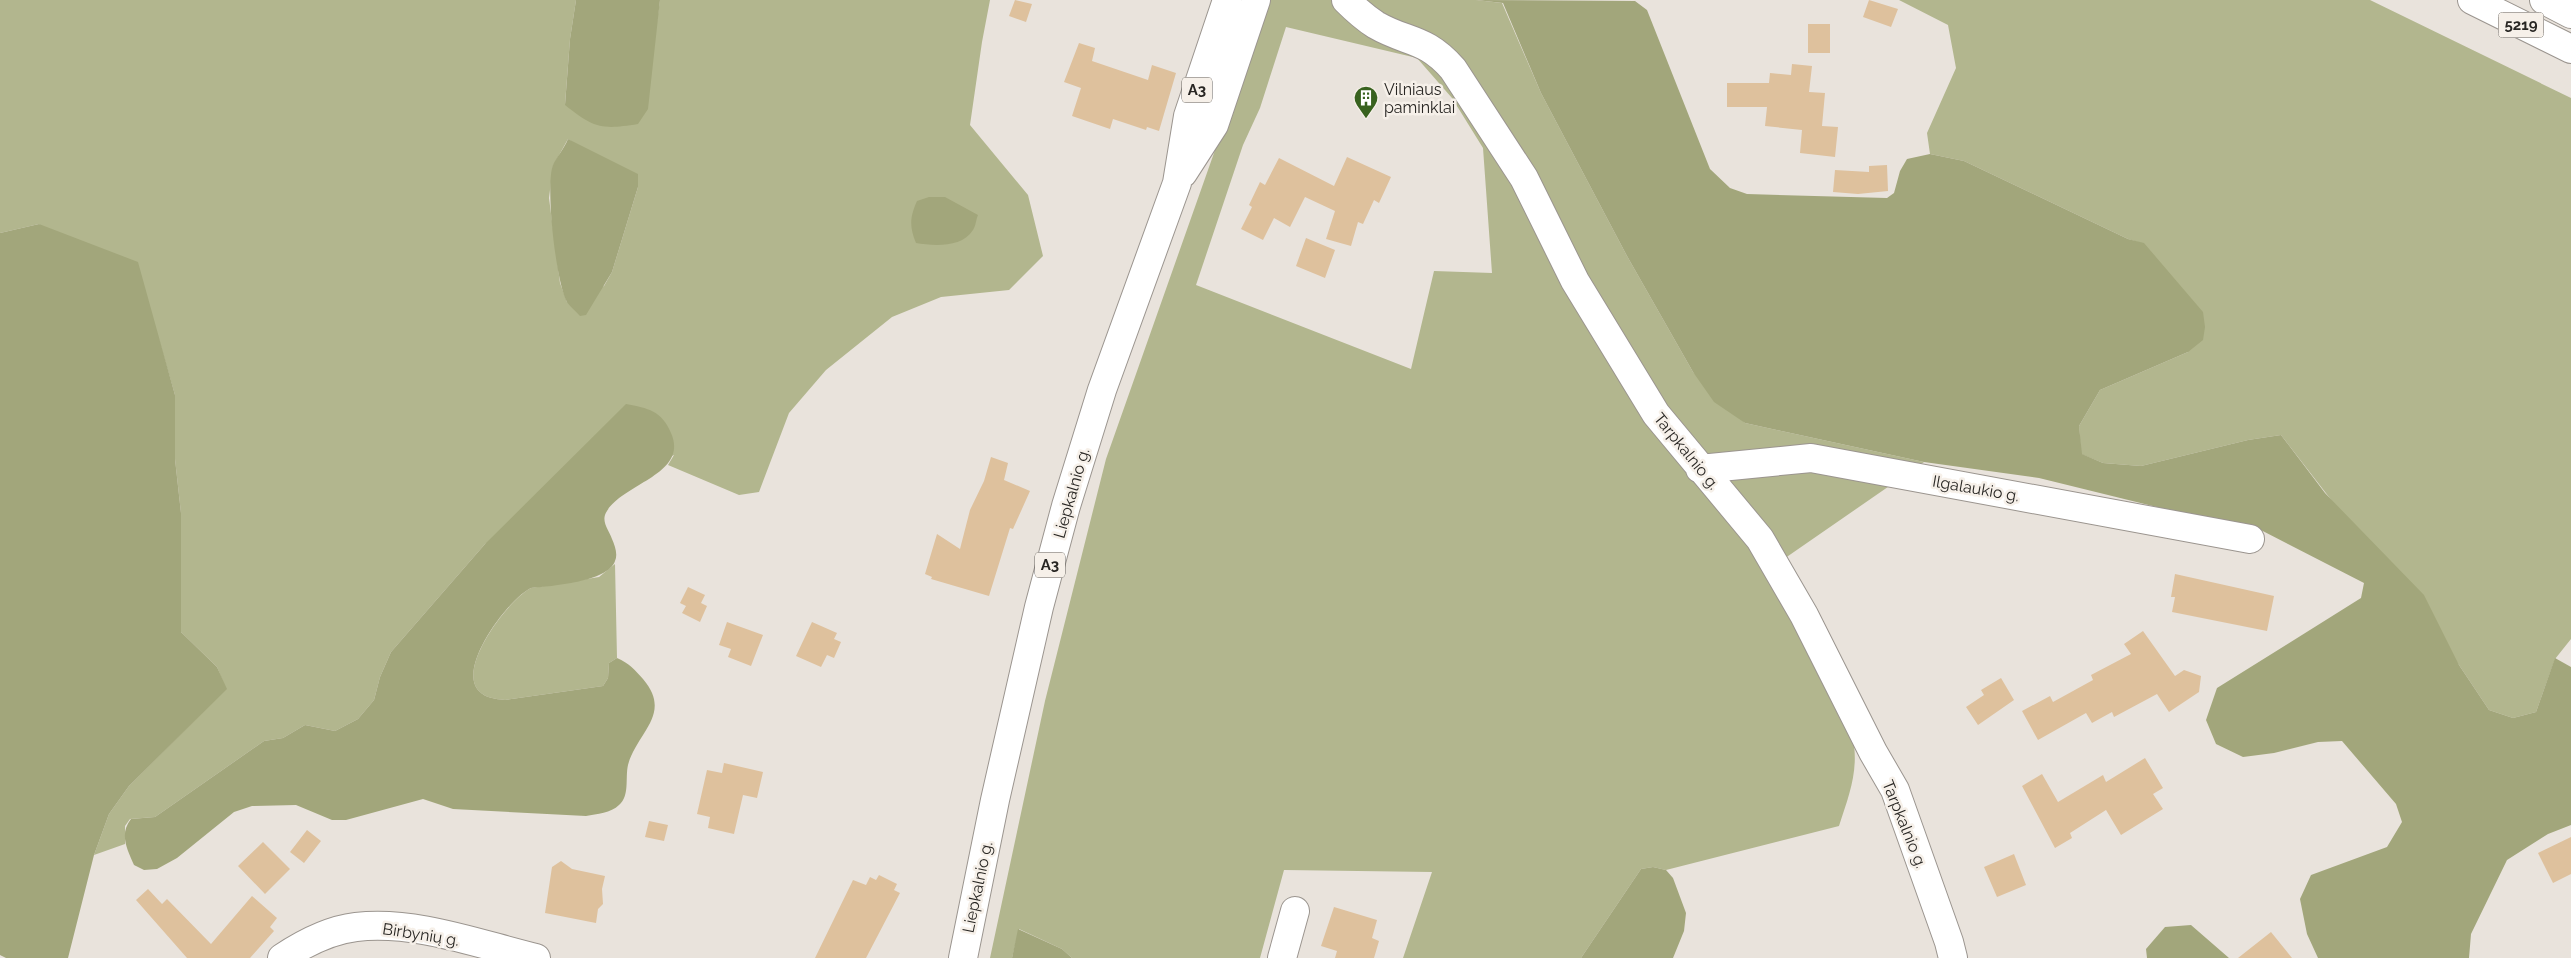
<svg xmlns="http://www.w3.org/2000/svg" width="2571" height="958" font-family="Raleway,sans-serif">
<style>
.green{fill:#b2b68e;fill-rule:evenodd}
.forest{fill:#a2a67b}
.building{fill:#dec19d}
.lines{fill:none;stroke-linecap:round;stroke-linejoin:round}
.minor-casing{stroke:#9b958f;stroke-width:30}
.major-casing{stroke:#9b958f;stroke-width:30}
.highway-casing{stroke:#9b958f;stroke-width:30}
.minor{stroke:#fff;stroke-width:28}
.major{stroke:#fff;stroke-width:28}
.highway{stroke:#fff;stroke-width:28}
.labels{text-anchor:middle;stroke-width:5;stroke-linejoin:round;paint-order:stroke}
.shield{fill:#f6f0e9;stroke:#66635e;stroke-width:1}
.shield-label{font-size:15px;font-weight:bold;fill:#282623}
.poi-label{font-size:16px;fill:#282623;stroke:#f6f0e9;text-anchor:start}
.street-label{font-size:16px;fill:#282623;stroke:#f6f0e9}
</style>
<rect width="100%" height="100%" fill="#e9e3dc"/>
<path class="green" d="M0,0h576l-6,39 -5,65 90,-69 5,-35h330l-8,42 -12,83 58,70 15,61 -34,34 -68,7 -49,20 -66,53 -37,43 -30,79 -20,3 -71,-30 6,-10 -189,89 -94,108 -11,25 -6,23 -16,19 -23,12 -30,-6 -22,13 -19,3 -109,76 -25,2 -5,7v18l-31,11 15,-41 20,-28 97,-97 -9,-22 -36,-35v-119l-6,-54v-64l-16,-55 -120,-116 -39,9zM568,139l70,48 -26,85 -8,14 -37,16 -7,-19 -11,-85 4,-32z
M1268,0h208l26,3 39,90 86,163 66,116 52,51 179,39 -159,110 88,166c6,33 -4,57 -14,88l-173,44 -13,-3 -12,2 -60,89h-178l29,-86 -148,-2 -24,88h-188l-10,-9 -43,-20 -7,29h-22l55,-257 61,-242zM1286,27l131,31 35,40 31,50 9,125 -58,-2 -23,98 -215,-84 47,-140 17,-37z
M1899,0h471l201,98v541l-16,20 -19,53 -23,6 -24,-8 -30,-45 -178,-230 -33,5 -107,26 -38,-3 -22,-9 -2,-28 21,-36 88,-38 -44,-108 -16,-5 -164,-78 -34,-7 -3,-21 29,-65 -8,-43z
M615,564l2,94 -8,5 -1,15 -5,8 -98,14c-9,-1 -20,-2 -26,-9 -23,-23 30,-92 52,-103l68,-11z"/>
<path class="forest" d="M576,0h84l-12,109 -10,15c-37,6 -44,4 -73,-19l5,-66z
M1476,0l159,1 12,9 63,159 20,19 17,6 140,4 7,-5 6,-22 7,-12 23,-5 34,7 164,78 16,4 59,69 2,15 -2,13 -15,12 -88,38 -21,36 3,28 21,9 38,3 107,-26 33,-5 44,58 99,102 35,70 30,45 24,8 23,-6 19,-54 16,9v158l-23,9 -41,26 -36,74 -2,24h-151l-11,-24 -7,-35 11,-24 76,-28 15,-25 -6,-18 -54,-63 -24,1 -44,11 -31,4 -27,-13 -10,-24 11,-32 144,-90 3,-15 -109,-56 -82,-16 -134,-33 -115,-16 -179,-39 -31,-21 -21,-30 -66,-116 -86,-163 -38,-90z
M568,139l70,35v13l-26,85 -26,43 -6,1c-4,-5 -10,-9 -13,-14 -11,-19 -22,-116 -14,-137 3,-7 11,-16 15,-26z
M929,197h16l33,18c-2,4 -2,11 -5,15 -11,18 -40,16 -57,13 -7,-17 -6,-26 1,-42z
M39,224l99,38 37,133v64l6,54v119l36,35 10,22 -98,97 -20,28 -15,41 -26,103h-62l-6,-3v-722z
M626,404c22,4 36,7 45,29 18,41 -47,50 -64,78 -7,10 2,19 5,28 3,7 6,15 3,22 -7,21 -64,25 -84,27 -22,10 -75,80 -52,103 6,7 17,8 26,9l98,-14 5,-8 1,-15 8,-5c12,5 18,12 26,21 30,35 -6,53 -15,86 -3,13 2,31 -9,40 -8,8 -22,9 -33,11l-133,-7 -30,-10 -77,21h-14l-36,-15 -44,1 -18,6 -57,46 -20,11 -13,1 -10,-5c-7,-16 -15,-31 -3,-46l24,-2 109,-76 19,-3 22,-13 30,6 23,-12 16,-19 6,-23 11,-25 94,-108z
M1653,867l13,3 7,8 13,35 -2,18 -11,27h-92l60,-89z
M2191,925l38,33h-82l-1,-9 19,-22z
M1018,929l44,20 10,9h-60z"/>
<path class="building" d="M1015,0l17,4 -6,18 -17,-6z
M1869,0l29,9 -7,18 -28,-10z
M1808,24h22v29h-22z
M1079,43l16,5 -3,13 56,19 4,-15 24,8 -17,58 -12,-4 -1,3 -33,-11 -3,10 -38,-13 9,-28 -17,-6z
M1792,64l20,2 -3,26 16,1 -3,33 16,1 -3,30 -35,-4 2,-23 -37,-4 2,-19h-40v-24h42l1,-10 21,2z
M1347,157l44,20 -12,26 -5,-3 -11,24 -5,-2 -7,24 -25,-7 9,-28 -30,-14 -15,30 -16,-9 -11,22 -22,-11 11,-22 -3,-2 11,-23 5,3 14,-27 55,28z
M1887,165l1,26 -30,3 -25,-2 2,-22 34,2v-6z
M1306,238l29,12 -10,28 -29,-12z
M991,457l17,6 -4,17 26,11 -17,38 -3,-1 -21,68 -58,-17 1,-2 -7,-3 12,-40 23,15 10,-39 14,-29z
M2175,574l99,22 -7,35 -95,-19 3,-15h-4z
M688,587l17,8 -4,8 6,3 -7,16 -18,-9 4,-7 -6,-3z
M727,622l36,13 -12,31 -23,-9 3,-8 -12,-4z
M812,622l25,11 -3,6 7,3 -7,16 -7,-3 -6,12 -25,-11z
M2143,631l32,45 9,-6 17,6 -2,16 -30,20 -12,-18 -43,23 -2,-5 -20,11 -6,-10 -48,27 -16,-29 28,-15 3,6 40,-22 -2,-5 40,-21 -7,-10z
M2001,678l13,22 -36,25 -12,-18 18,-12 -3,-5z
M2145,758l18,30 -10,6 10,15 -42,26 -15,-25 -36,23 2,5 -17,10 -33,-62 20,-12 16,28 45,-27 3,7z
M724,763l39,9 -6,26 -14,-3 -9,39 -26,-6 2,-11 -13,-3 10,-44 15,3z
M649,821l19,4 -4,16 -19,-4z
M307,830l14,11 -17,22 -14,-11z
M2571,837v37l-18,9 -15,-30z
M263,842l27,27 -25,25 -27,-28z
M2014,854l12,31 -29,12 -13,-30z
M561,861l11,8 33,7 -3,13 1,15 -5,5 -2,14 -51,-10 7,-46z
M879,875l18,9 -3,6 6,3 -34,65h-51l38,-78 13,5 4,-8 6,3z
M148,889l14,15 5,-5 44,45 41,-48 25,22 -7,9 4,4 -24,27h-63l-51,-58z
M1334,907l43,13 -5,18 7,3 -5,17h-39l2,-7 -16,-5z
M2271,932l21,26h-54z"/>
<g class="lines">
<defs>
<path id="minor" d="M1346,0c9,9 19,18 30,25 31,18 49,12 77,44l71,109 51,103 81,133 104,125 44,76 69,137 22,38 54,152 4,16
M1700,469l111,-11 439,81
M282,958c21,-14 48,-28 74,-31 59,-7 122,17 180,31
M1282,958l13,-47"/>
<path id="major" d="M1183,173l31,-48 42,-125
M963,958l32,-158 44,-193 27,-101 36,-116 75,-207 11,-67 39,-116"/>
<path id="highway" d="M2472,0l99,49
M2544,0l27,14"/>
</defs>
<use href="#minor" class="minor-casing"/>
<use href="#major" class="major-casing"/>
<use href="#highway" class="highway-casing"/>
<use href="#minor" class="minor"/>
<use href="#major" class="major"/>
<use href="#highway" class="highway"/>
</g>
<defs>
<symbol id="building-pin" viewBox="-11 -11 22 30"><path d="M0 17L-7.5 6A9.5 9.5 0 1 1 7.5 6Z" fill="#38621f" stroke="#f6f0e9"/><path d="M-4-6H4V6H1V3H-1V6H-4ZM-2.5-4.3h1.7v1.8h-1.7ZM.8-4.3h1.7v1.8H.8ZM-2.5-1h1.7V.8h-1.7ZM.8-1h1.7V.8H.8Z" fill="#fff"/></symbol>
</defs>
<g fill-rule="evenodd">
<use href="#building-pin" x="1352" y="84" width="28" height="38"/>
</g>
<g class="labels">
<g class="shield">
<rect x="2498.5" y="12.5" width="45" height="25" rx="4"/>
<rect x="1182" y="77.5" width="30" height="25" rx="4"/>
<rect x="1035" y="552.5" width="30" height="25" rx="4"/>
</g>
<g class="shield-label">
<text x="2521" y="30">5219</text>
<text x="1197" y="95">A3</text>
<text x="1050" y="570">A3</text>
</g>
<g class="poi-label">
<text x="1384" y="95">Vilniaus<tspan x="1384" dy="18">paminklai</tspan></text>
</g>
<g class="street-label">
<text transform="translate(1687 451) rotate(51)" y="6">Tarpkalnio g.</text>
<text transform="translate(1976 488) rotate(10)" y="6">Ilgalaukio g.</text>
<text transform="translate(1071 493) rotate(-74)" y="6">Liepkalnio g.</text>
<text transform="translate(1905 824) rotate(68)" y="6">Tarpkalnio g.</text>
<text transform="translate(977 887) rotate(-78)" y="6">Liepkalnio g.</text>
<text transform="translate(421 934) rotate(9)" y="6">Birbynių g.</text>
</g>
</g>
</svg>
